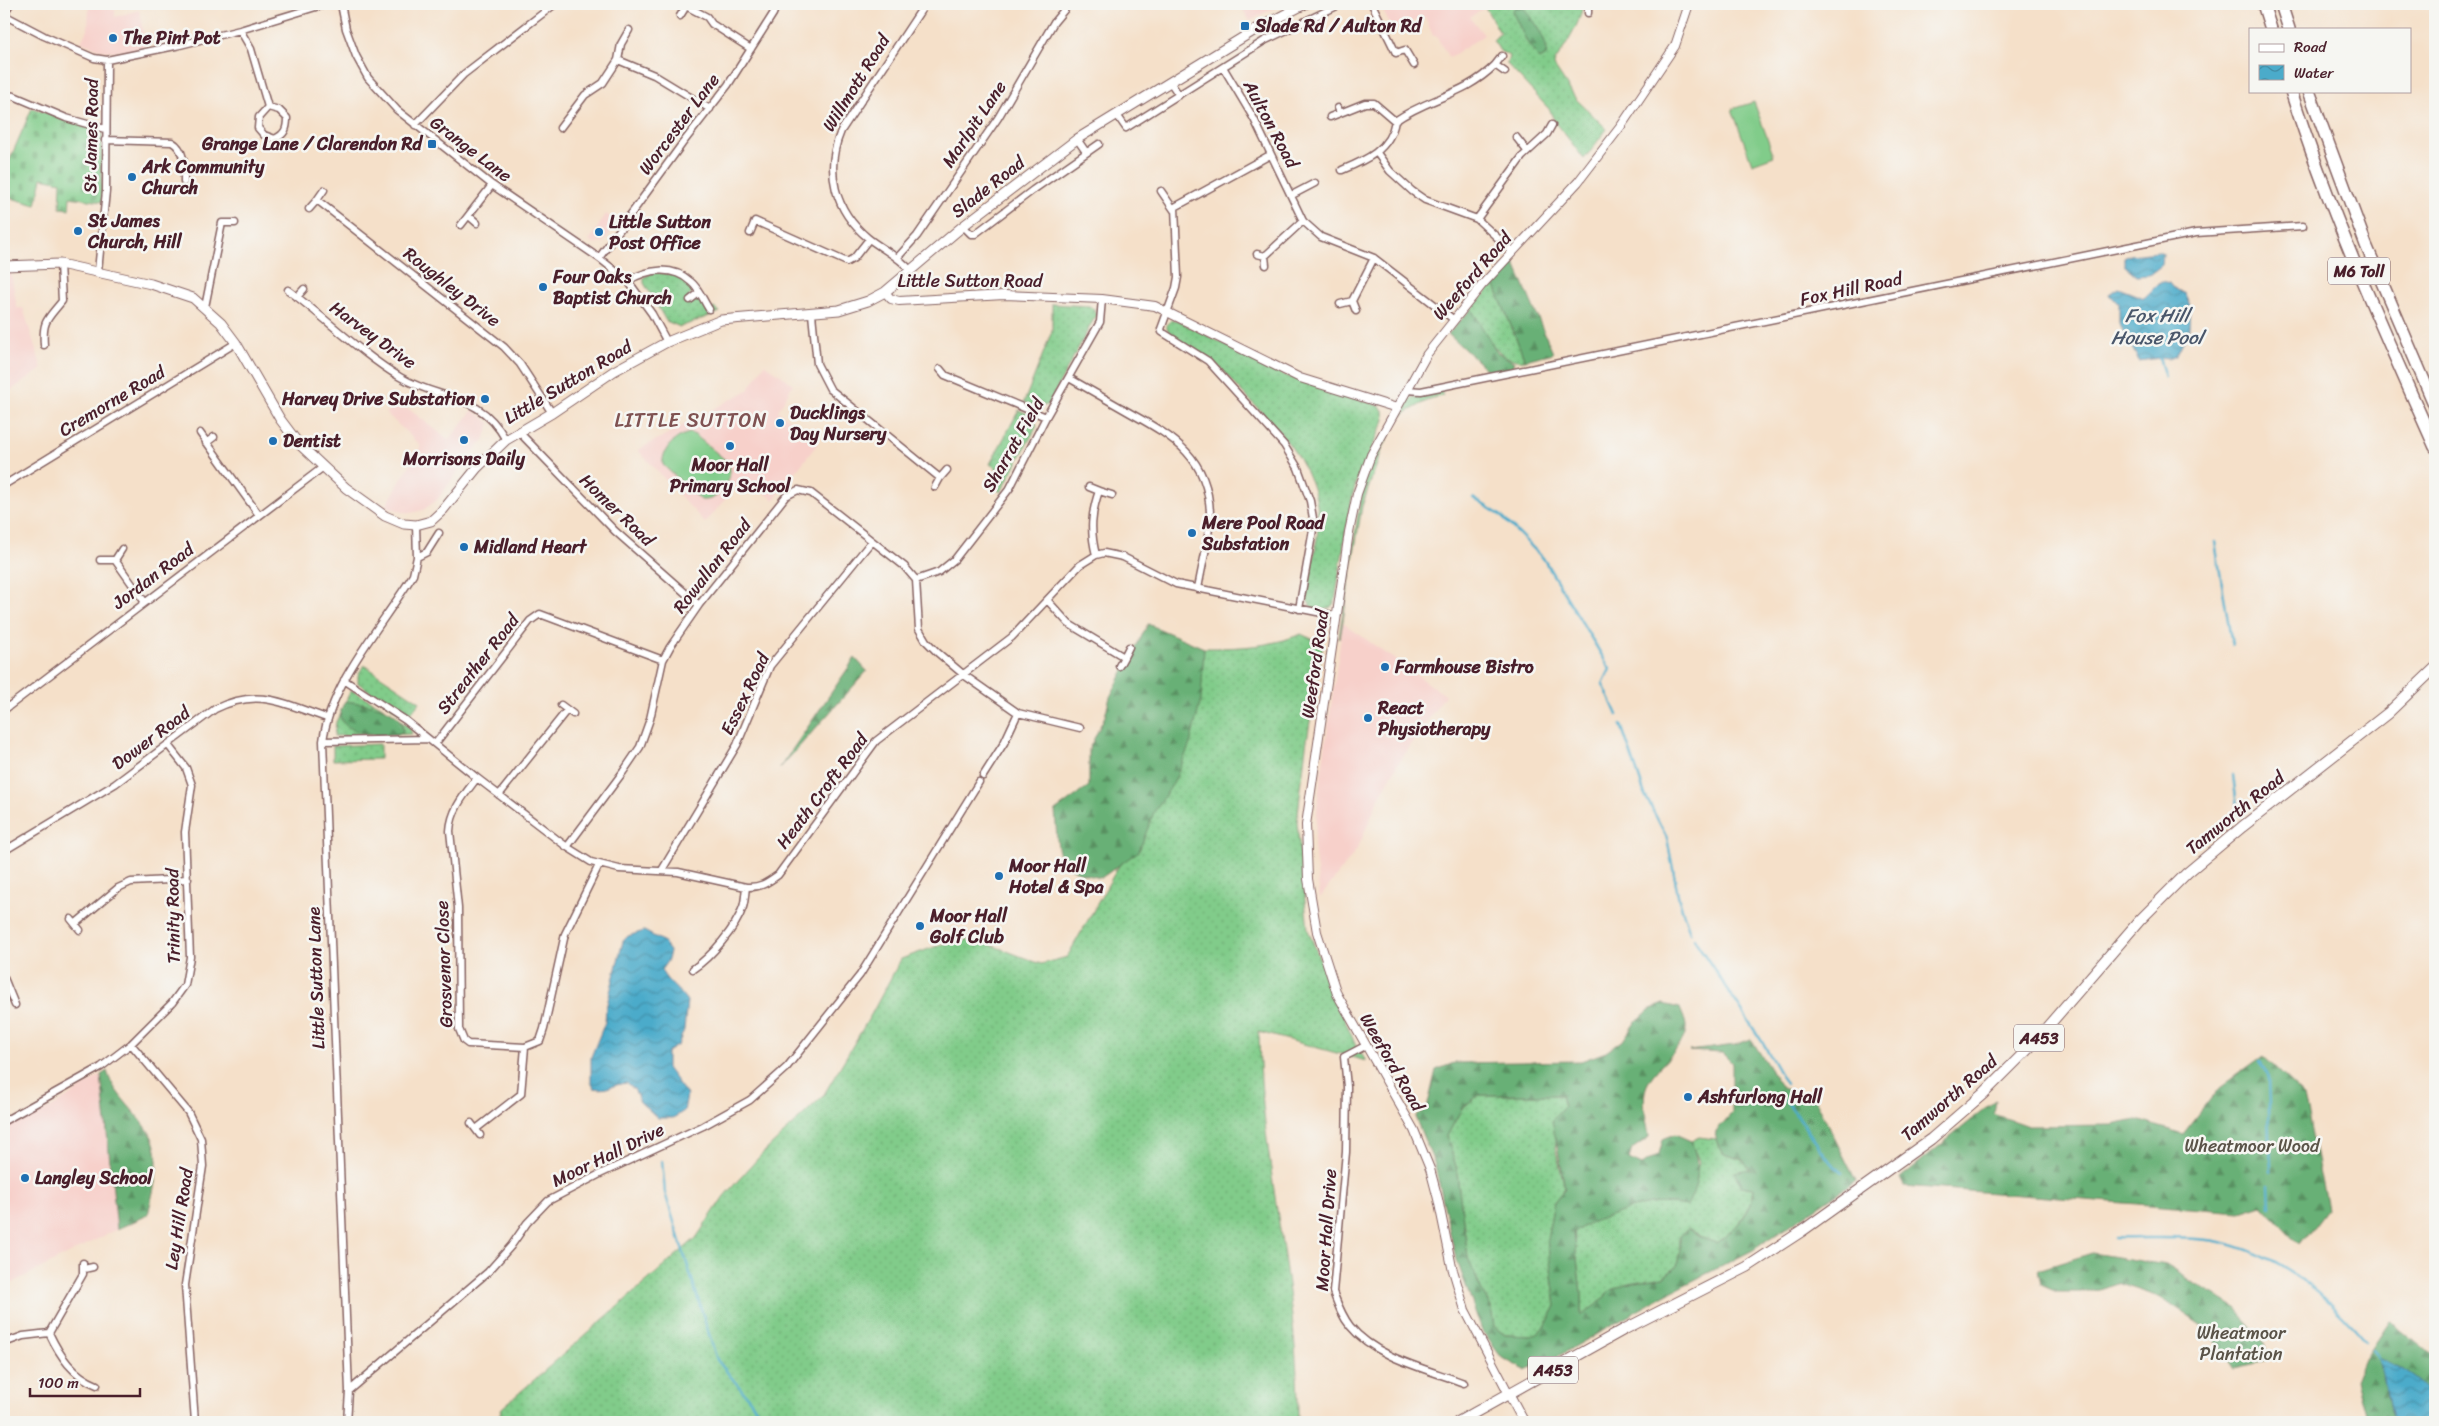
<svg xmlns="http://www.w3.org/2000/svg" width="2439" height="1426" font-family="Sriracha,sans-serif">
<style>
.built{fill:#f7d0ca}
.grass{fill:url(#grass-dots);stroke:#66765a}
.forest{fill:url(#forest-firs);stroke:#596850;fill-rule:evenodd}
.cemetery{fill:url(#cemetery-stones);stroke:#66765a}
.garden{fill:#81cc8a;stroke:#66765a}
.water{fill:url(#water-waves);stroke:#4a657a}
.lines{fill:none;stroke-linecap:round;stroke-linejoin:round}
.stream{stroke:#4babca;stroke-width:2.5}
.minor-casing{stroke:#866362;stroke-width:9}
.tertiary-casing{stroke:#866362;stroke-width:10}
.secondary-casing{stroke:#866362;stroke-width:11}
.primary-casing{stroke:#866362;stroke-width:12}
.motorway-casing{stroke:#866362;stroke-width:14}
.minor{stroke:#fff;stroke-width:6}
.tertiary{stroke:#fff;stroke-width:8}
.secondary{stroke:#fff;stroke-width:9}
.primary{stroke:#fff;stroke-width:10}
.motorway{stroke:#fff;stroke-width:11}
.poi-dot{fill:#1f6fb2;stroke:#f6f6f2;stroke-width:2}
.labels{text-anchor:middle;stroke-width:5;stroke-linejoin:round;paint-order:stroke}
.shield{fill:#f6f6f2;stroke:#7e6067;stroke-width:1}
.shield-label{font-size:16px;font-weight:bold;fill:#4a1f2b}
.poi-label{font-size:18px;font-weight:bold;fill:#4a1f2b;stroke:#f6f6f2;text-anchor:start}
.street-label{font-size:18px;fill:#4a1f2b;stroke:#f6f6f2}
.park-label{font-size:18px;fill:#5a5348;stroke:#f6f6f2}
.water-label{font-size:19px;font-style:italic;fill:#4a576b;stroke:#f6f6f2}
.quarter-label{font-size:20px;letter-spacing:1px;fill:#7f5252;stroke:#f6f6f2}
</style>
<defs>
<pattern id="grass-dots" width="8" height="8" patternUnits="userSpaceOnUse" patternTransform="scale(1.25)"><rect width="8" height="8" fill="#81cc8a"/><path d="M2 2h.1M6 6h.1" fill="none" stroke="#71af77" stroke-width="1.8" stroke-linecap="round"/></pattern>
<pattern id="forest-firs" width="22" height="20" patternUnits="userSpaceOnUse" patternTransform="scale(1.25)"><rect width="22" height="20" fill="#68b076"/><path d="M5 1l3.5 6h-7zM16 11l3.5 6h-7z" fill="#588f61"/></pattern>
<pattern id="cemetery-stones" width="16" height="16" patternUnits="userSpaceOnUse" patternTransform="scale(1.25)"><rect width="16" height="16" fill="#81cc8a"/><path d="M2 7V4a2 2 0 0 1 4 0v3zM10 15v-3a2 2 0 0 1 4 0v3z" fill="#71af77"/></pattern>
<pattern id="water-waves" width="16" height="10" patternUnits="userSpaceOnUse" patternTransform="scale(1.25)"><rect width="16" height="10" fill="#4babca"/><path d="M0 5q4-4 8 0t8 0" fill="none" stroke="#408ba4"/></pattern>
</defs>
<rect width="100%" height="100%" fill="#f6f6f2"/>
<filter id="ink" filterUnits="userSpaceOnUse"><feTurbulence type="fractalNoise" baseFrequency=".02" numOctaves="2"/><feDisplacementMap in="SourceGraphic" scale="10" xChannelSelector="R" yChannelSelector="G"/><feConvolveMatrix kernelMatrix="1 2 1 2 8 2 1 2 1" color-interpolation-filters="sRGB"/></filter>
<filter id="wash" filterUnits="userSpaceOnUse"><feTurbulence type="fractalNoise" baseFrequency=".0096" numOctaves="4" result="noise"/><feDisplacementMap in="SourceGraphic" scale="20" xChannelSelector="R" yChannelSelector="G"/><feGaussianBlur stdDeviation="1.12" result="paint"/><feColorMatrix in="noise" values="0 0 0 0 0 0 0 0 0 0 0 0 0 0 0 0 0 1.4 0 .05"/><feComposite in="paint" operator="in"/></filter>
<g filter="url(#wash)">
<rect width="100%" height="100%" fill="#f5e0c9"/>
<path class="built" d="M1239,4h43l-32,17z
M1380,4h108l1,1 -19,12 14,18 -35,23 -13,-22h-3l-8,-19 -33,13z
M89,5l26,5v7l24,-7 7,37 -14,4h-28l-23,-9 7,-14z
M606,214l12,8 -15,21 -9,1 -5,-3z
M11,272l6,36h6l19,61 -38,26v-122z
M765,364l28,20 -15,27 40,32 -44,57 -30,-23 -39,46 -67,-73 110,-60z
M397,400l52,40 24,-30 17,13 -6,17 -14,15 -33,45 -14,10 -12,3 -8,-1 -17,-6 35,-60 -35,-33z
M1343,623l102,72 -49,72 -18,33 -20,48 -38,50 -6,-52 4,-49z
M101,1075l16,154 -113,58v-159l47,-20z"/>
<path class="grass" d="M1492,4h90c2,13 -18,46 -27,57l-1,5 22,33 31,30 -23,30 -30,-39 -5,-11 -42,-45 2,-8 -9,-5 -7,-11 7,-7 -15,-26z
M654,272l22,3 11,4 6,8 -1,5 -4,6 14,2 7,10 6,-2 5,4 -40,15 -14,-6 -22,-38v-6z
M1494,284l31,76c-29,4 -41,-30 -54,-51z
M1052,304l37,2 5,3 2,6 -48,90 -12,2 -12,-5 28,-71z
M1171,320h6l107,55 96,31 4,6 1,8 -29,62 -7,29 -14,90c-5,11 -14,9 -23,7l-5,-8c3,-35 16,-66 9,-101 -10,-44 -45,-77 -75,-108 -9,-10 -18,-22 -29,-30 -11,-9 -45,-22 -46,-36z
M1441,391l3,5 -12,2 -30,17 -7,9 -13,26 -20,56 -22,132h-1l23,-150 8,-22 37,-67z
M1019,410l14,6 4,10 -36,66 -10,-6 8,-16 -9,-6z
M1301,634l22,10 -17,102 -9,76 11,108 47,114 11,17 -107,-29c1,131 41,259 39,390h-801l5,-14 194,-170 28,-42 37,-41 62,-59 49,-83 29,-54 53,-19h24l63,24 26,-7 121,-213 16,-96c34,0 65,-1 97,-14z
M364,665l56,37 -13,16 -49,-35v-8z
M351,690l30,16 29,22 2,6 -78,2 2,-14z
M380,744v15l-47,1v-14z
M1479,1095h82l3,13 -9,39 10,41 -11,14 -7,37 9,67 -11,21 -13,9 -27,-1 -11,-8 -3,-20 -9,-15 -14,-34 -12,-91 -9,-31 15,-28z
M1699,1137l16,2 9,15 19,6 7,9 -9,17 13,2c-2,24 -19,42 -38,55l-14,-5 -14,-9 -8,7v14l-3,17 -14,10 -38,7 -15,7 -13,14 -16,12v-24l-7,-60c13,-11 21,-13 37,-18 32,-10 41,-15 76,-9l12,-44 -8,-21z"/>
<path class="forest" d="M1516,6h7c8,14 27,34 23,50l-7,3 -11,-15 -16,-33z
M1514,262l39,91 -28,7 -31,-76z
M1471,309l26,43 17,10 -3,7 -22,3 -41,-38z
M1148,624l56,24 -3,52 -11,44 -16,38 -20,30 -15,39 -38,27c-49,-10 -42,-22 -46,-67l34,-25v-37l16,-33 5,-19z
M855,658l12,13 -88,98z
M345,701c19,3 58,4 58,31 -14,6 -59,4 -63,-16 0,-5 3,-11 5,-15z
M1663,1004l17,4c2,6 6,13 6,19 1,19 -30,39 -38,56 -8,15 -1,38 1,54l-17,12 -3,10 13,6 17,-11 4,-15 12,-5 16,7c10,26 8,41 -4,65 -35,-6 -44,-1 -75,9 -15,5 -26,8 -38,18l7,60v23l16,-11 13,-14 15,-7 38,-7 14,-10 3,-17v-14l8,-7 14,9 14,5c19,-13 37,-31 38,-55l-13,-2 -7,-14 16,-3 -7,-9 -19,-6 -9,-15 1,-8 16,-18v-50l-10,-10 -33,-2 46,-6 16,-6 31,49 33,11 41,82 -103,69 -88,45 -103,59 -37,16 -23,-12 -20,-27 -27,-76 -20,-90 -20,-48 12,-9 9,-38 18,-7 127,-2 25,-9 18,-13 10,-15 15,-14zM1479,1095h82l3,12 -12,13 13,68 -11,14 -7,37 9,67 -11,21 -13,9 -27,-1 -11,-8 -3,-20 -9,-15 -14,-34 -12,-91 -9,-31 15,-28z
M2263,1056l41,39 23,114 -27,36 -38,-40 -22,7 -336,-26 -4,-8 96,-78 -2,14 34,12 85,-1 24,-5 46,14 37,-47z
M107,1071c8,29 42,49 48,75 6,22 -3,48 -7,69l-31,14 -16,-154z
M2092,1253l74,12 66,41 33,36 6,18 -37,8 -26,-38 -48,-33 -43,-14 -27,9h-33l-16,-7 -3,-15z
M2390,1321l45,37v43c-16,-19 -32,-34 -56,-43l12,56 4,8h-28l-11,-41 9,-22z"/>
<path class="cemetery" d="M32,108l70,23v71l-32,-5 -1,12 -9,-1 1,-26 -19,-4 -6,27 -32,-9v-23z"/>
<path class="garden" d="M1754,102l20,54 -22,8 -20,-55z
M690,433l5,2 34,28c5,17 -9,39 -28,37l-38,-35c-2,-15 12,-29 27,-32z"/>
<path class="water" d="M2158,252l5,2 -1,11 -13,10 -12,1 -13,-11v-7l6,-3z
M2161,281l8,2 3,4 13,7 5,11 -1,25 -13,26 -7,3 -10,-1 -20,3 -20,-38v-21l-9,-5 -1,-3 9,-6 26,10z
M644,931l17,9 9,11 -2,9 -7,10c7,14 18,19 26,31l-3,29 -6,15 -11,7v16l20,27 -3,16 -11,7h-15l-18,-16 -6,-13 -7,-6c-13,1 -21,8 -33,5l-3,-6v-25l14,-35 1,-14 17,-67 5,-5z
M2379,1357c15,7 51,28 56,45 2,5 0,14 0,20h-40l-4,-8z"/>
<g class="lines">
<path class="stream" d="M2159,358l6,19
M1473,498l27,17 43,43 67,111 -7,15 14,31
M2215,542l17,103
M1621,725l24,70 22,43 12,62 11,33
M2233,775l5,39
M1694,939l67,101 25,44
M2260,1061l8,17 3,93
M1786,1101l45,62 12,10
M662,1161l3,32 52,167 34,41 13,21
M2269,1185l1,21
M2115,1238c31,1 71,-2 100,3 62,11 112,54 151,100
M2373,1350l6,7"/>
</g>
</g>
<g filter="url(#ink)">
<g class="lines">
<defs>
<path id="minor" d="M341,4l5,25 10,27 12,22 29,32 95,75 107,73 29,23 24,33 15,28
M1372,4l24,49 9,-3 9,15
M1588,4v9
M4,14l6,-10
M4,15l40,21 50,22 13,2 73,-15 60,-15 79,-24 17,-2
M680,16l5,-8 3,-1 19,10 5,7 39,25
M240,30l11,19 17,58 11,3 8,8c0,11 -2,16 -12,21l-11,-4 -6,-7 1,-11 9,-10
M618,60l36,15 56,34
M1495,65l7,-9
M1223,67l31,52 49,102 18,16 53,21 79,61
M1170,82l9,13
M4,98l3,-3 7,1 52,22 39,11
M1338,108l2,5 25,-10h9l21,18
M1117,115l9,13 138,-87 77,-37
M1330,117l10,-4
M415,125l49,-51 91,-70
M560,128l25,-33 18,-12 15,-23 3,-16 8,-14
M1516,137l11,14
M1077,139l9,13
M105,140l67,2c14,8 12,26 12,40
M1377,153l13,18 22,20 13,9 52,19 36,33
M1270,155l-95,52 3,70 -2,11 -15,41 1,3 46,29 76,84 14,23 12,33 4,23 -15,85
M1342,170c24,-10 48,-20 53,-49 34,-24 69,-25 100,-56l10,7
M1161,191l13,19
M1292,195l23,-12
M317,200l7,-10
M309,209l8,-9 187,147 16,17 32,49
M469,216l8,7
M1477,219l45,-62 25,-23 5,-9
M461,225l31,-40
M963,226l8,8h4l58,-44 66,-46
M750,233l5,-12 92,41 7,-4 15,-19
M1257,254l8,2 38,-35
M1265,256l1,9
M898,257l19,-21 81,-118 56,-96 15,-18
M599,258l83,-114 46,-59 45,-71 4,-10
M98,271l8,-80 1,-131
M911,271c-12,-15 -28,-21 -43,-33 -33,-27 -44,-67 -27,-107l84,-127
M628,281c19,-12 45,-16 63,1 8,6 12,18 18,27
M288,290c38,28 72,63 112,87 42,25 79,14 106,63
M297,297l7,-8
M690,300l9,-7
M1352,301l22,-43
M1340,304l12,-3 4,10
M205,307l17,-84h13
M812,314l5,50 13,25 110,89 7,-8
M44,345c-2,-25 4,-26 18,-44l-2,-37
M940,369l5,6 101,42
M1069,378c21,12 42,24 63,36 43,24 76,44 78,99 0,25 -8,51 -12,76
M1407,390l14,1 775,-158 107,-7
M519,432l96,99 84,74
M200,433l59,82
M206,443l8,-6
M4,485l232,-142
M935,487l5,-9
M1089,487l10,4c-8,23 -9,40 -3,64
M1099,491l13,4
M417,557l10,-5 12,-19
M100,560h15l7,-11
M115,560l29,41
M916,580l23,-8 16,-13 55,-71 36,-71 54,-95 2,-23
M1048,601l21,23 55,33 5,-10
M1119,666l5,-9
M344,680l61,40 72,58 90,69 24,15 28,7 59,3 68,15c14,1 21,-4 32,-12l98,-134 136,-104 68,-72 16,-10 8,-2 19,4 53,27 161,32
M561,705l12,9
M4,710l318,-242
M323,741l105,-2
M435,744l95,-123 10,-7 123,46
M983,776l21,-33 14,-30
M477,778c-13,17 -26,32 -27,53l8,77 1,121 5,12 4,3 57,3 15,-6 4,-12 21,-95 34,-69
M499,795l68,-85
M567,847l56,-75 17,-25 10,-28 13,-59 7,-13 29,-42 87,-109 12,-6 13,3 93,73 12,14 3,49 7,12 12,12 26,22 54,38 62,15
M4,851l111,-67 100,-75c44,-22 69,-5 112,9
M662,870l75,-125 33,-79 101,-124
M71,919l9,11
M75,924l43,-36 13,-6 57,-3
M693,969c18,-12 43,-41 50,-62 2,-6 2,-13 3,-20
M4,978l11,27
M131,1044l57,68 13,27 2,27 -18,119 10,137
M1365,1046l-21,11 3,30 -1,65 -13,140c5,13 9,24 17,34 26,32 77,43 114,57
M4,1121l97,-54 30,-23 41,-41 13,-18 5,-28 -5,-125 7,-47 -6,-17 -18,-23
M471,1123l9,12
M476,1129l45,-35 4,-47
M84,1269l9,-2
M49,1333c11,23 24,43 48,52
M4,1343l19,-7 26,-3 34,-59v-11
M349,1391l139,-119 23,-26 16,-23 21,-22 52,-27 103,-48 47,-26 37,-33 73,-92 119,-193
M347,1422l2,-31 -26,-650c8,-60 59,-115 90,-166l4,-18 -1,-32"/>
<path id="tertiary" d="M885,292l6,7 8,2 105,-6 98,4 53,7 145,72 97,30
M1509,1394l-44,-84 -13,-43 -14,-68 -8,-30 -16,-39 -77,-136 -20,-62 -9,-53 -2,-54 43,-293 8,-38 14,-39 56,-101 55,-69 96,-103 43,-56 54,-80 14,-42"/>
<path id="secondary" d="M4,266l56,-2 91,20 42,14 28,25 15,20 44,76 18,24 48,45 39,28 19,8 12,1 15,-4 12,-11 34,-42 29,-28 46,-27 62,-42 53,-29 54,-22 118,-10 29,-9 17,-9 78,-66 114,-87 178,-109 50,-26
M1509,1394l15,28"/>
<path id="primary" d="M1458,1422l167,-93 122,-62 55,-36 129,-92 52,-45 46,-46 111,-128 47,-47 55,-46 146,-114 47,-45"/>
<path id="motorway" d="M2263,4l8,25
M2281,4l8,25
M2291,91c39,122 92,240 144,356
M2309,91l57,154 69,161"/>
</defs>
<use href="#minor" class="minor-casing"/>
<use href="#tertiary" class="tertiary-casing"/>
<use href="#secondary" class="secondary-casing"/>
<use href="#primary" class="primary-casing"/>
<use href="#motorway" class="motorway-casing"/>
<use href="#minor" class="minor"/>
<use href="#tertiary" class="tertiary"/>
<use href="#secondary" class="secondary"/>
<use href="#primary" class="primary"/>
<use href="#motorway" class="motorway"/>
</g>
</g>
<g class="poi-dot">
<rect x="1240" y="21" width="10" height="10" rx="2.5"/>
<circle cx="113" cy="38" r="5"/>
<rect x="427" y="139" width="10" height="10" rx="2.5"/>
<circle cx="132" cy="177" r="5"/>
<circle cx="78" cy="231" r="5"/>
<circle cx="599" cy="232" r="5"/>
<circle cx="543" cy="287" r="5"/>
<circle cx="485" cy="399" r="5"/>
<circle cx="780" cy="423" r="5"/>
<circle cx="464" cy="440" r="5"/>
<circle cx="273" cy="441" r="5"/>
<circle cx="730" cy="446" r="5"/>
<circle cx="1192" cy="533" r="5"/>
<circle cx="464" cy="547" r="5"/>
<circle cx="1385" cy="667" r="5"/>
<circle cx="1368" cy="718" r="5"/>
<circle cx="999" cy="876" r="5"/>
<circle cx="920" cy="926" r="5"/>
<circle cx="1688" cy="1097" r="5"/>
<circle cx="25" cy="1178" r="5"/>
</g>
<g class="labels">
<g class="shield">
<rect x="2328" y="257.5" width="62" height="27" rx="4"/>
<rect x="2014" y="1024.5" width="50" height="27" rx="4"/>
<rect x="1528" y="1356.5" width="50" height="27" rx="4"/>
</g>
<g class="shield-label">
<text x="2359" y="277">M6 Toll</text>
<text x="2039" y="1044">A453</text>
<text x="1553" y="1376">A453</text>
</g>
<g class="poi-label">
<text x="1255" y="32">Slade Rd / Aulton Rd</text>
<text x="123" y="44">The Pint Pot</text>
<text x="422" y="150" text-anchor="end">Grange Lane / Clarendon Rd</text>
<text x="142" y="173">Ark Community<tspan x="142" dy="21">Church</tspan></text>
<text x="88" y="227">St James<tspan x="88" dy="21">Church, Hill</tspan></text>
<text x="609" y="228">Little Sutton<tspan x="609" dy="21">Post Office</tspan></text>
<text x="553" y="283">Four Oaks<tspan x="553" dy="21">Baptist Church</tspan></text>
<text x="475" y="405" text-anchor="end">Harvey Drive Substation</text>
<text x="790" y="419">Ducklings<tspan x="790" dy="21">Day Nursery</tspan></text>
<text x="283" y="447">Dentist</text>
<text x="464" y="465" text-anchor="middle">Morrisons Daily</text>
<text x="730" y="471" text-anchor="middle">Moor Hall<tspan x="730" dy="21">Primary School</tspan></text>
<text x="1202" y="529">Mere Pool Road<tspan x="1202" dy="21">Substation</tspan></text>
<text x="474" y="553">Midland Heart</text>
<text x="1395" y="673">Farmhouse Bistro</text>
<text x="1378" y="714">React<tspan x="1378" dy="21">Physiotherapy</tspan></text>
<text x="1009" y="872">Moor Hall<tspan x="1009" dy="21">Hotel &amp; Spa</tspan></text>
<text x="930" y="922">Moor Hall<tspan x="930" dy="21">Golf Club</tspan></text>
<text x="1698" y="1103">Ashfurlong Hall</text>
<text x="35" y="1184">Langley School</text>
</g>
<g class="street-label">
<text transform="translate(856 83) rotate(-58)" y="6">Willmott Road</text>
<text transform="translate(679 124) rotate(-53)" y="6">Worcester Lane</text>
<text transform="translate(974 124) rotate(-56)" y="6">Marlpit Lane</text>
<text transform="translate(1271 124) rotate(62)" y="6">Aulton Road</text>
<text transform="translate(91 136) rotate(-89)" y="6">St James Road</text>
<text transform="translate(471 149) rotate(37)" y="6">Grange Lane</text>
<text transform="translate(988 187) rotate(-38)" y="6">Slade Road</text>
<text transform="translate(1472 276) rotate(-49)" y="6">Weeford Road</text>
<text x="970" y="287">Little Sutton Road</text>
<text transform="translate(452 287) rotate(38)" y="6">Roughley Drive</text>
<text transform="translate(1851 289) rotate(-12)" y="6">Fox Hill Road</text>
<text transform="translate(373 335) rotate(36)" y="6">Harvey Drive</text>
<text transform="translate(568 382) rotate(-31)" y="6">Little Sutton Road</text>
<text transform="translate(112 401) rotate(-31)" y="6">Cremorne Road</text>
<text transform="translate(1013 445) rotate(-60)" y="6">Sharrat Field</text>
<text transform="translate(617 510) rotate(44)" y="6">Homer Road</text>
<text transform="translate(712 566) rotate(-52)" y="6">Rowallan Road</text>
<text transform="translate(153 576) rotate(-37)" y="6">Jordan Road</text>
<text transform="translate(478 664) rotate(-52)" y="6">Streather Road</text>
<text transform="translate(1315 664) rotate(-82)" y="6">Weeford Road</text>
<text transform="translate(745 694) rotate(-64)" y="6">Essex Road</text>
<text transform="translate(151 738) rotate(-37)" y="6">Dower Road</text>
<text transform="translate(822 791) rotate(-53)" y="6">Heath Croft Road</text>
<text transform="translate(2235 813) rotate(-39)" y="6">Tamworth Road</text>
<text transform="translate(173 916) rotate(-91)" y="6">Trinity Road</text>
<text transform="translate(444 964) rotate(-92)" y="6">Grosvenor Close</text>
<text transform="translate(316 978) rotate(-92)" y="6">Little Sutton Lane</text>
<text transform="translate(1392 1062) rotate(60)" y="6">Weeford Road</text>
<text transform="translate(1949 1098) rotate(-41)" y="6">Tamworth Road</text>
<text transform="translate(608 1155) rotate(-26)" y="6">Moor Hall Drive</text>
<text transform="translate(179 1219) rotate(-81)" y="6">Ley Hill Road</text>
<text transform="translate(1326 1230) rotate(-86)" y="6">Moor Hall Drive</text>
</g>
<g class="park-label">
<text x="2252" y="1152">Wheatmoor Wood</text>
<text x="2241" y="1339">Wheatmoor<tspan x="2241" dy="21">Plantation</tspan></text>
</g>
<g class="water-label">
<text x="2157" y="322">Fox Hill<tspan x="2157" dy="22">House Pool</tspan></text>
</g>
<g class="quarter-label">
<text x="691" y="427">LITTLE SUTTON</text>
</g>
</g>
<rect width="2439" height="1426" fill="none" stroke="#f6f6f2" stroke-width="20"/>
<rect x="2249" y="28" width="162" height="65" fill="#f6f6f2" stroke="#b1a0a2"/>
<rect x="2259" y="44" width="25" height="8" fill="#ffffff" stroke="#b1a0a2"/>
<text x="2294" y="52" font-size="15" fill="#4a1f2b">Road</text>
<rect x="2259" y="65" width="25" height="15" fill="url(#water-waves)" stroke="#b1a0a2"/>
<text x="2294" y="78" font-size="15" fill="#4a1f2b">Water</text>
<path d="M30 1388v8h110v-8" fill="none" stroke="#4a1f2b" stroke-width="2.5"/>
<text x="38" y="1388" font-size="15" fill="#4a1f2b" stroke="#f6f6f2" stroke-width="4" paint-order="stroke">100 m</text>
</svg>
